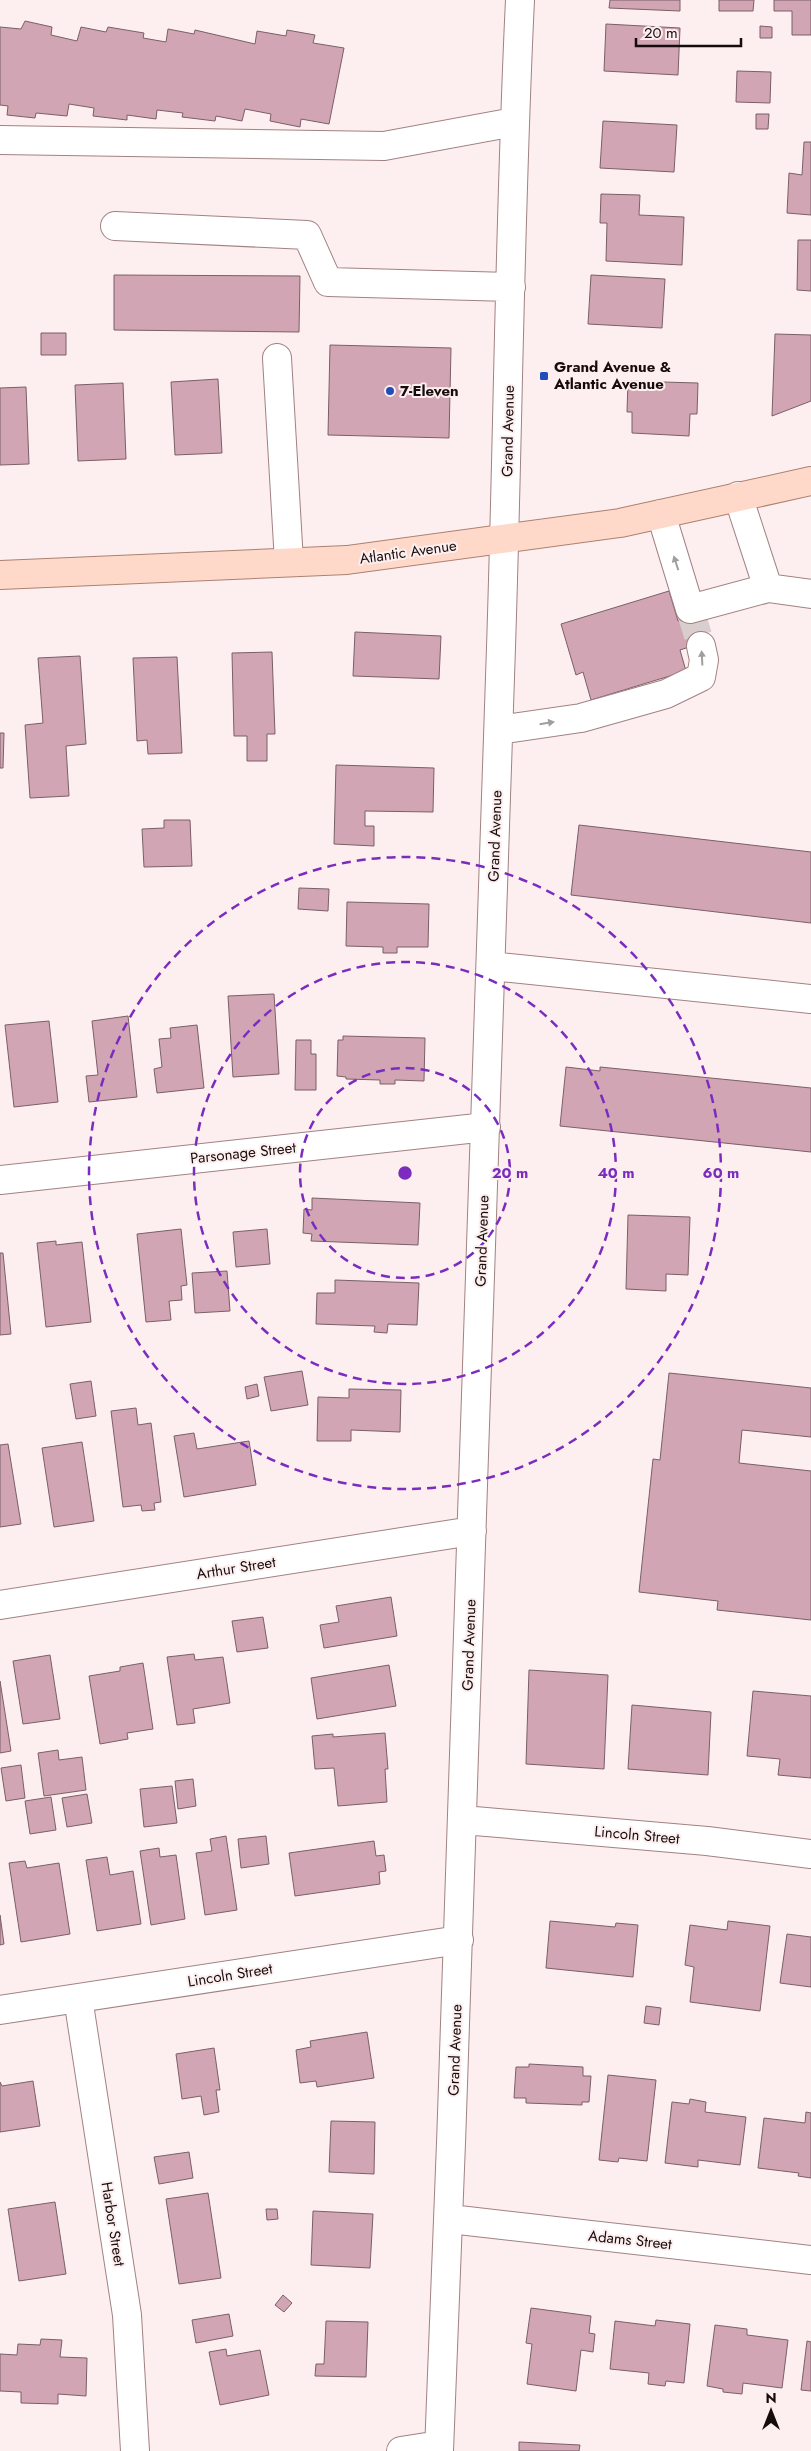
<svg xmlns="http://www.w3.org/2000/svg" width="811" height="2451" font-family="Jost,sans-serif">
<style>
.building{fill:#d1a5b4;stroke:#7b5f68}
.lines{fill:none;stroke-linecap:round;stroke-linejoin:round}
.minor-tunnel{stroke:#dacdcd;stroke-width:28;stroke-dasharray:28 14;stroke-linecap:butt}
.minor-casing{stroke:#a18282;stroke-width:30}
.major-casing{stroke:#ad8070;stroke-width:30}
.minor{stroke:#fff;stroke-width:28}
.major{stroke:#fed9ca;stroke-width:28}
.oneway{fill:#a29e9e}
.ring{fill:none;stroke:#7b2cbf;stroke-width:2.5;stroke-dasharray:9 6}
.poi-dot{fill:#214dbb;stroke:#fdefef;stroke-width:2}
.labels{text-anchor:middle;stroke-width:4;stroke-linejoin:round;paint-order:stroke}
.poi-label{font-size:15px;font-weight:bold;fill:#170c0c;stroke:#fdefef;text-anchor:start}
.street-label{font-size:15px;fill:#170c0c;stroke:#fdefef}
.centre{fill:#7b2cbf;stroke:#fdefef;stroke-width:2.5}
.ring-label{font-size:15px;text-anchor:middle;font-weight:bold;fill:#7b2cbf;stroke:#fdefef;stroke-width:4;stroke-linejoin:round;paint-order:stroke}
</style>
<rect width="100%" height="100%" fill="#fdefef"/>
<path class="building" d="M610,0h70v11l-71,-3z
M719,0h35l-1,11h-34z
M774,0h37v35h-19v-24h-18z
M25,21l27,6 -1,8 26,6 4,-14 25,5 2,-5 36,6 -1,5 23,4 2,-13 26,5 1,-4 60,14 2,-13 29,5 1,-6 28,5 -2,8 31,5 -15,76 -28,-5 -1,8 -30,-6 1,-7 -26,-5 -3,12 -26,-5 -1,5 -33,-4 1,-4 -26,-3 -1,9 -29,-4v5l-34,-4 1,-8 -25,-4 -2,12 -31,-3 -1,5 -28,-3 1,-9 -8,-1v-78l21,2z
M606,24l74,4 -2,47 -74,-4z
M760,26l12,1v11h-12z
M737,71l34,1 -1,31 -34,-1z
M756,114h13l-1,15h-12z
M603,121l74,4 -3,47 -74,-4z
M804,142h7v73l-24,-2 2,-40 13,2z
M601,194l39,1 -1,20 45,2 -2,48 -76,-4 1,-38h-7z
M798,240h13v51l-14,-1z
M114,275l186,1 -1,56 -185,-2z
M591,275l74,4 -3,49 -74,-4z
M41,333h25v22h-25z
M775,334l36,1v66l-39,15z
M330,345l121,3 -2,90 -121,-3z
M218,379l4,74 -47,2 -4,-73z
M628,381l70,2 -1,31h-7l-1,22 -57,-3v-21h-5z
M123,383l3,76 -48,2 -3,-76z
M26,387l3,77 -29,1v-77z
M669,591l9,30 15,-5 8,27 -21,7 6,21 -95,29 -8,-28 -7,3 -15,-51z
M355,632l86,4 -2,43 -86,-3z
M272,652l3,82h-8v27h-20v-25h-13l-2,-83z
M80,656l6,88 -20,2 3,50 -39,2 -5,-73 18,-2 -5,-65z
M177,657l5,96 -34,1 -1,-14 -10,1 -4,-83z
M0,733h4l-1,35h-3z
M336,765l98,3 -1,44 -68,-1v15h9v20l-40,-2z
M164,820h26l2,46 -48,1 -2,-38 22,-1z
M579,825l232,27v71l-240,-28z
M299,888l30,1 -1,22 -30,-2z
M347,902l82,2 -1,43h-31v6h-14v-6l-37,-1z
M274,994l5,80 -46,3 -5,-81z
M128,1016l9,81 -48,5 -3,-26 12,-1 -6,-54z
M49,1021l9,81 -44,5 -9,-82z
M197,1025l7,63 -47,5 -3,-24 8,-2 -3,-28 12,-1 -1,-10z
M343,1036l82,2 -1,43 -29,-1v4h-15v-4l-34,-1v-2l-9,-1 1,-36h5z
M296,1040h15v14h5v36h-21z
M566,1067l34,4v-4l211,21v64l-251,-26z
M312,1198l108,5 -2,42 -107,-4 1,-7 -9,-1 1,-24 8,1z
M628,1215l62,2 -2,58 -22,-1v17l-40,-2z
M181,1229l6,56 -6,1 1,14 -13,1 2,19 -25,2 -9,-88z
M267,1229l3,35 -34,3 -3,-35z
M56,1241v4l26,-3 9,80 -45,5 -9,-84z
M0,1253h3l8,81 -11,1z
M227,1271l3,40 -35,2 -3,-40z
M335,1280l84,3 -2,42 -29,-1 -1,9 -13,-1 1,-6 -59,-2 1,-31h18z
M302,1371l6,34 -37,6 -7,-34z
M669,1373l142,15v49l-69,-7 -3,33 72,8v149l-94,-10 1,-9 -79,-9 14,-133 7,1z
M91,1381l5,35 -20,3 -6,-35z
M257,1384l2,12 -12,3 -2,-12z
M349,1389l52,1 -1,42 -49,-2v11h-34l1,-44 31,1z
M136,1408l2,17 13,-2 10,79 -7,1 1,7 -13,1 -1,-6 -18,2 -12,-96z
M194,1433l3,16 52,-8 7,44 -72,12 -10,-61z
M82,1442l12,79 -40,6 -12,-79z
M8,1444l13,80 -21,3v-82z
M391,1597l6,39 -73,12 -4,-23 19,-3 -3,-16z
M263,1617l5,31 -31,4 -5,-31z
M194,1654l1,6 28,-3 7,46 -37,6 2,14 -18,2 -10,-68z
M50,1655l10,64 -37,5 -10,-63z
M143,1663l10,66 -26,4 1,6 -28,5 -11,-68 31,-5v-4z
M389,1665l7,41 -79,13 -6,-41z
M529,1670l79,5 -4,94 -78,-5z
M0,1681l11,70 -11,2z
M753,1691l58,5v82l-33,-3 2,-16 -33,-3z
M632,1705l79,7 -3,63 -80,-6z
M385,1733l3,36h-3l2,33 -49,4 -4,-38 -19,1 -3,-33 21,-2v3z
M58,1750l1,10 23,-3 4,33 -42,6 -6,-43z
M21,1765l4,33 -19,3 -5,-33z
M193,1779l3,27 -18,3 -3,-28z
M172,1786l5,37 -33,4 -4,-38z
M87,1794l5,29 -25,4 -5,-29z
M51,1797l5,33 -26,4 -5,-33z
M226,1836l11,74 -32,5 -9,-62 16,-2 -2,-12z
M266,1836l3,28 -28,4 -3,-29z
M374,1841l2,15 8,-1 2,16 -7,1 1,12 -85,12 -6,-43z
M159,1848l1,9 16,-2 9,64 -34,6 -11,-74z
M107,1857l3,18 23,-4 8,53 -44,7 -11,-71z
M25,1861l2,7 32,-5 11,71 -49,8 -12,-79z
M0,1915l4,29 -4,1z
M550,1921l65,6 1,-4 22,2 -5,52 -87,-9z
M728,1921l42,5 -10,85 -70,-9 4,-35 -9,-2 5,-40 37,5z
M787,1934l24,3v50l-31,-4z
M646,2006l15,2 -2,17 -15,-2z
M367,2032l7,46 -57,9 -1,-6 -16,2 -4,-33 15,-3 -1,-6z
M214,2048l6,42h-4l3,22 -15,3 -3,-19 -19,3 -6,-45z
M529,2064l54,3v9h8l-2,26h-7v3l-56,-2v-5h-12l2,-31h13z
M608,2075l48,5 -9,81 -28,-3 -1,4 -19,-2z
M33,2081l7,45 -40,6v-50l2,4z
M690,2099l16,3 -1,10 41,5 -6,48 -42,-5v7l-33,-4 7,-61 17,2z
M806,2112l5,1v65l-13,-2 1,-3 -41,-5 6,-50 41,5z
M331,2121l44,1 -1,52 -45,-2z
M189,2152l4,26 -34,6 -5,-27z
M208,2193l13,85 -42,6 -13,-85z
M55,2202l11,72 -47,7 -11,-72z
M266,2209h11l1,10 -11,1z
M313,2211l60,3 -3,54 -59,-3z
M283,2295l9,8 -8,9 -9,-7z
M531,2308l60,8 -2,17 6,1 -2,18 -12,-2 -5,41 -49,-7 5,-40 -6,-1z
M229,2314l4,22 -37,7 -4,-23z
M656,2320l34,4 -6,59 -18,-2 -1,5 -17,-2 1,-11 -39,-4 5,-48 40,5z
M326,2321l42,1 -2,55 -51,-1 1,-12h8z
M715,2325l32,4v6l41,5 -6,48 -39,-5 -1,11 -19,-2v-3l-16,-3z
M41,2339l21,1 -2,17 27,1 -1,38 -28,-2v10l-37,-1v-11l-21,-1v-37l17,1 1,-11 22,1z
M807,2341l4,1v49l-10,-1z
M226,2349l1,7 33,-6 9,45 -49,10 -11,-53z
M519,2442l61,3 -1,6h-60z"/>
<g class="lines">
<path class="minor-tunnel" d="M690,609l11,37"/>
<defs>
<path id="minor" d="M0,140l384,6 130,-24
M115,226l192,9 21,47 183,5
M277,358l12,204
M738,496l30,92 43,6
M661,514l29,95 78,-21
M499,730l82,-12 85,-24 35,-17 3,-17 -3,-14
M491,966l320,33
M0,1180l486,-53
M0,1605l472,-74
M463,1820l244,21 104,13
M78,1998l49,317 8,136
M0,2010l459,-70
M450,2219l361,41
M401,2451l38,-6
M439,2451c24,-591 42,-1182 61,-1774 8,-225 9,-451 20,-677"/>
<path id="major" d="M0,575l347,-15 273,-37 191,-42"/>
</defs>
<use href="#minor" class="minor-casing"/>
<use href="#major" class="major-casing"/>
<use href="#minor" class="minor"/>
<use href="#major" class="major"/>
</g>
<defs><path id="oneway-solid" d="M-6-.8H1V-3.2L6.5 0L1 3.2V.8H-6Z" transform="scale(1.25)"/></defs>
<g class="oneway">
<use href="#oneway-solid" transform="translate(676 563) rotate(-108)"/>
<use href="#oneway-solid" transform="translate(702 658) rotate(-93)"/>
<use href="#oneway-solid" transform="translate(547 723) rotate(-9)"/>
</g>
<g class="ring">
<circle cx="405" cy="1173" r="105"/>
<circle cx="405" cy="1173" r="211"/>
<circle cx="405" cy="1173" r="316"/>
</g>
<g class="poi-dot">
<rect x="539" y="371" width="10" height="10" rx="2.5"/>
<circle cx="390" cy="391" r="5"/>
</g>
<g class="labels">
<g class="poi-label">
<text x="554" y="372">Grand Avenue &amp;<tspan x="554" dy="17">Atlantic Avenue</tspan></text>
<text x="400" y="396">7-Eleven</text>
</g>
<g class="street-label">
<text transform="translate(508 431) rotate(-89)" y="5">Grand Avenue</text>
<text transform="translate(408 552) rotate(-8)" y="5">Atlantic Avenue</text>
<text transform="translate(495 836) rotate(-88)" y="5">Grand Avenue</text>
<text transform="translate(243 1153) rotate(-6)" y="5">Parsonage Street</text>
<text transform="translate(482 1241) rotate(-88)" y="5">Grand Avenue</text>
<text transform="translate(236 1568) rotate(-9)" y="5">Arthur Street</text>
<text transform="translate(469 1645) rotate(-88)" y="5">Grand Avenue</text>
<text transform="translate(637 1835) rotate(5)" y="5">Lincoln Street</text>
<text transform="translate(230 1975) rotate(-9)" y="5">Lincoln Street</text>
<text transform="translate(455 2050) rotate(-88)" y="5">Grand Avenue</text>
<text transform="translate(113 2224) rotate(81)" y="5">Harbor Street</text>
<text transform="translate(630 2240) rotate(6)" y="5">Adams Street</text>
</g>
</g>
<circle cx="405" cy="1173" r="8" class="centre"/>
<g class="ring-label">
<text x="510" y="1178">20 m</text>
<text x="616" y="1178">40 m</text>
<text x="721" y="1178">60 m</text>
</g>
<g transform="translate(771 2411)" stroke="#fdefef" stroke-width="4" paint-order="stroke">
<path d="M0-4L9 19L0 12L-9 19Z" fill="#170c0c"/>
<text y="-8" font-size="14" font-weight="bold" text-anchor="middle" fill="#170c0c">N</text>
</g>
<path d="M636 38v8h105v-8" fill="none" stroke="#170c0c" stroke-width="2.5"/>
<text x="644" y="38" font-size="15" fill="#170c0c" stroke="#fdefef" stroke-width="4" paint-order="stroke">20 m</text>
</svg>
